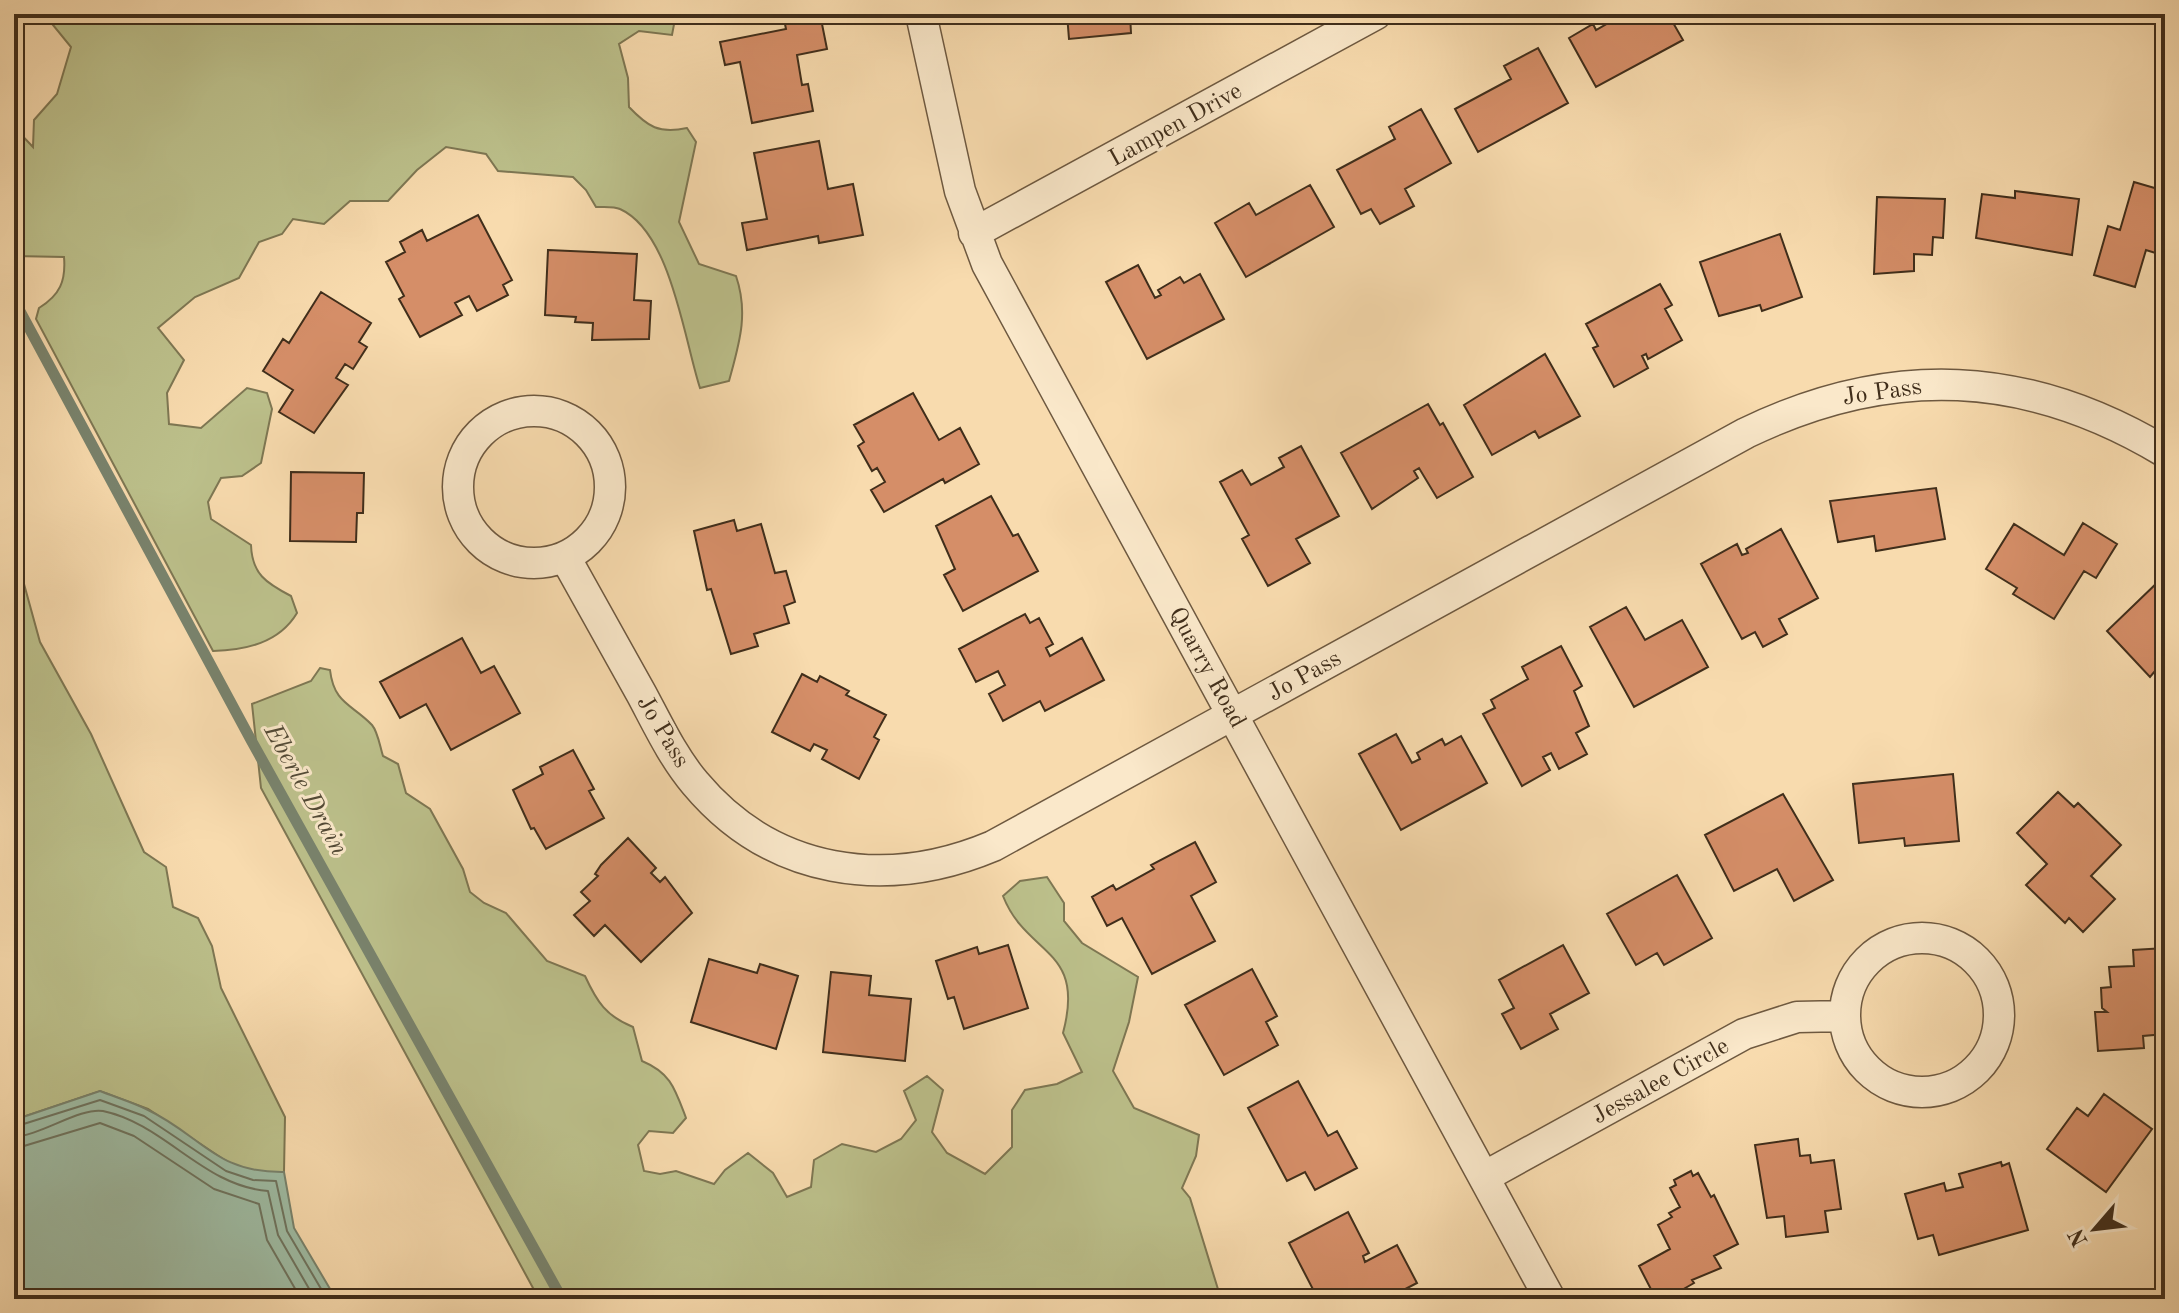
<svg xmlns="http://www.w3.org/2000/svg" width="2179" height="1313" font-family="'Old Standard TT',serif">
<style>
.green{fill:#bcc08b;stroke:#7e7753;stroke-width:2}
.water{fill:#9fbca4;stroke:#79836d;stroke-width:2}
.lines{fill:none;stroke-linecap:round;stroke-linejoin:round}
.shore{stroke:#707560;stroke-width:2}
.stream{stroke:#79836d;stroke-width:11}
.building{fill:#d58e68;stroke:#402e1b;stroke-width:2}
.street-casing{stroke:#6e5940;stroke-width:33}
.street{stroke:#fae8ca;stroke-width:30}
.labels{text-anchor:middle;stroke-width:6;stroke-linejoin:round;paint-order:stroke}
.street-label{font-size:24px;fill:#402e1b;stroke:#fae8ca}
.water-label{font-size:26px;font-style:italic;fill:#534a36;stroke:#fae8ca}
</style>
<rect width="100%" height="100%" fill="#f8dbae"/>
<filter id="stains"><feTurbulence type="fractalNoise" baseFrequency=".0025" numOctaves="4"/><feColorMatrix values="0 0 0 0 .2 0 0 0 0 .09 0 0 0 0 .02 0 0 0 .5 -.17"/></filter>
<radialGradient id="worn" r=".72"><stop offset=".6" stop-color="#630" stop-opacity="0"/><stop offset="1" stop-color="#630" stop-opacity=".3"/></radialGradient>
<path class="green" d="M44,14h632l-4,21 -33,-4 -20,13 9,34 1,29c19,20 30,27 58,21l9,14 -17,80 20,42 37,12c13,38 3,68 -7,105l-29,7c-16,-49 -29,-156 -80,-179 -6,-3 -17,-2 -24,-2l-10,-17 -13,-13 -75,-6 -12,-17 -40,-7 -29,23 -29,31h-38l-26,23 -31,-5 -11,15 -23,8 -20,36 -44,19 -37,31 26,32 -17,33 2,31 32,4 46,-40 20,5 5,16 -11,54 -19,13 -21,2 -13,24 3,17 40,26c1,29 15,38 40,51l6,17c-18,30 -51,37 -84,38l-177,-332 3,-11c21,-13 27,-27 25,-51l-50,-1v-129l19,20 1,-27 23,-26 14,-47z
M14,579l10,5 16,58 51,92 53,118 22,15 7,40 25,11 14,28 9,42 64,129 -1,55 -30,1 -25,-10 -81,-54 -48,-18 -86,29z
M320,668l10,2c4,34 22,34 42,55 6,7 8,22 11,31l15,8 8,29 24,16 33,60 7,23 14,11 22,10 41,48 38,15c12,26 21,40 48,51l9,34c29,12 33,28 44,57l-13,15 -24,-2 -11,14 6,26 16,3 16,-3 38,13 11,-14 23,-17 25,20 14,24 24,-10 3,-27 28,-16 34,8 25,-13 15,-19 -12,-29 23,-15 16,14 -11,42 15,21 38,21 27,-27v-37l13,-20 32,-6 25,-12 -19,-39c23,-86 -36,-76 -60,-137l17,-15 27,-4 17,26v18l18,22 56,34 -9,45 -16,49 21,37 65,27 -3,21 -14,32 8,10 31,101h-682l-278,-511 -9,-84 59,-23z"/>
<path class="water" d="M100,1091c15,6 32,11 46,18 56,26 68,64 138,63l10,56 42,71h-322v-179z"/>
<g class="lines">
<path class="shore" d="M14,1127l86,-27 44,16 82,55 27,9 23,1 11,50 40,68
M14,1137c25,-1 67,-30 89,-26 62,13 100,75 165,80l10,44 37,64
M14,1149l86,-26 34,13 80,53 45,15 8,36 34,59"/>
<path class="stream" d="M14,300l237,440 311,559"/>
</g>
<path class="building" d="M783,14h37l7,35 -30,6 5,30 6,-1 5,27 -61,12 -12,-61 -15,3 -5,-23 66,-13z
M1067,14h63l1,19 -62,6z
M1668,14l15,26 -87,47 -27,-49 24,-14 3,6 28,-16z
M1538,48l30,55 -90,49 -23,-43 56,-30 -7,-13z
M1421,109l30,54 -46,26 9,17 -34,18 -9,-15 -10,5 -24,-44 58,-31 -6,-12z
M819,141l9,48 25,-5 10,51 -44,8 -1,-7 -71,14 -5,-27 25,-4 -13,-66z
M2134,182l31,9v65l-19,-6 -11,37 -41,-12 14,-49 12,4z
M1310,185l24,42 -88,50 -31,-54 34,-20 7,12z
M2015,191l64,8 -7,56 -96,-17 6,-44 33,4z
M1877,197l68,2 -2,39 -10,-1 -1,18 -18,-1v17l-40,3z
M478,215l34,65 -9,5 5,10 -31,16 -8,-15 -14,7 7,12 -42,22 -21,-38 5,-3 -18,-34 19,-10 -5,-10 22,-12 5,11z
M1780,234l22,63 -40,14 -2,-6 -41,11 -19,-54z
M548,250l89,4 -3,46 17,1 -2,38 -57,1 1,-17 -18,-1 1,-5 -31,-2z
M1138,265l17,33 6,-3 -3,-5 22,-13 4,6 16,-9 24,45 -77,40 -41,-77z
M1660,284l12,21 -7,4 17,31 -34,19 -2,-5 -4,2 6,12 -34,19 -21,-39 5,-2 -12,-22z
M321,292l50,31 -12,19 8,5 -14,22 -8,-5 -9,14 12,7 -34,48 -35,-21 14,-22 -30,-19 20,-32 6,4z
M1545,354l35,62 -41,22 -4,-7 -43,24 -28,-50z
M913,393l26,47 21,-12 19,36 -34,19 -2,-4 -59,33 -13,-22 14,-8 -8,-14 -5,3 -14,-25 6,-4 -10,-17z
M1428,404l12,21 3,-2 30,54 -36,21 -18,-30 -5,3 4,7 -46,31 -31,-56z
M1301,446l38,70 -43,23 14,24 -42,23 -26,-47 7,-4 -29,-53 22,-12 9,15 33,-18 -5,-9z
M291,472l73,1 -1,40h-6l-1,29 -66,-1z
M1936,488l9,51 -69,12 -2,-15 -36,6 -8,-41z
M991,496l22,40 5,-2 20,37 -75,40 -19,-36 11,-6 -19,-43z
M734,520l3,11 24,-7 14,49 11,-2 9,31 -11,4 5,17 -35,11 4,12 -27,8 -20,-65 -4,1 -13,-59z
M2083,523l34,21 -21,34 -12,-7 -30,48 -41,-25 4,-6 -31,-19 28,-45 50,31z
M1781,529l37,69 -39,21 8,15 -24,13 -8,-15 -13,7 -41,-75 36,-20 5,11 6,-2 -2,-4z
M2160,580l5,5v96l-10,-10 -5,6 -43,-46z
M1626,607l19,33 37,-20 26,47 -74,40 -44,-80z
M1025,614l5,9 9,-5 14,26 -7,4 4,8 32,-18 22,42 -59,31 -5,-10 -37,20 -14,-27 16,-9 -7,-14 -22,11 -17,-33z
M462,638l19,35 13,-7 26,47 -69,37 -25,-46 -26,14 -20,-36z
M1561,646l21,40 -8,5 15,35 -13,7 11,21 -28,15 -8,-16 -8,4 7,13 -28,16 -39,-72 12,-6 -4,-8 37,-21 -6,-12z
M802,674l15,8 3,-6 29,15 -3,4 40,20 -12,22 5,3 -20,39 -37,-20 5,-9 -13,-6 -4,7 -38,-19z
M1396,734l16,29 8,-4 -3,-6 25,-14 3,6 16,-9 26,47 -86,47 -42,-76z
M573,750l21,39 -5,2 15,27 -58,31 -12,-21 -3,1 -18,-39 30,-16 -3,-7z
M1953,774l6,67 -54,5 -1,-8 -45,5 -6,-59z
M2058,792l16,15 4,-4 43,42 -30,31 24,23 -32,33 -14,-14 -4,5 -39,-38 21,-21 -30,-31z
M1783,794l50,86 -39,21 -17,-32 -43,22 -29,-56z
M628,838l28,30 -5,5 9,9 5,-5 27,36 -51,49 -36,-37 -11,11 -20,-21 16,-14 -9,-9 17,-16 -3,-2 6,-9z
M1195,842l21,40 -25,14 24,45 -63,33 -30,-56 -15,8 -15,-29 21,-12 3,5 38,-21 -3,-4z
M1677,875l35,63 -48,27 -7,-12 -21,12 -29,-51z
M1008,945l20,63 -64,21 -10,-32 -6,2 -12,-38 41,-14 2,7z
M1563,945l26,48 -39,21 8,15 -37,20 -19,-35 12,-6 -15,-28z
M2165,948v86l-22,2 1,12 -46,3 -3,-39h12l-5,-4 -1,-20 10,-1 -2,-20 25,-1 -1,-16z
M709,959l48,14 3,-9 38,12 -22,73 -85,-27z
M1252,969l25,47 -11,6 12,23 -54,30 -39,-70z
M831,972l40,4 -2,19 42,4 -6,62 -82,-9z
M1298,1081l30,55 9,-5 20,37 -42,22 -10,-18 -18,9 -39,-73z
M2104,1094l48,35 -46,63 -59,-43 30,-41 11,8z
M1798,1139l2,17 10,-1 1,8 23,-3 7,49 -16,2 3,21 -42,5 -2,-21 -17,2 -12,-73z
M2001,1162l1,4 7,-3 19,67 -89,25 -6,-20 -15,4 -13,-45 39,-11 2,8 17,-4 -4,-13z
M1691,1171l2,5 5,-3 13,24 3,-2 24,49 -24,12 7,12 -29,12 2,3 -28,16h-10l-17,-33 31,-17 -12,-24 14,-8 -3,-4 11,-6 -10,-19 6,-3 -2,-5z
M1348,1212l21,41 -6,3 2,6 32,-17 20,38 -31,16h-68l-29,-56z"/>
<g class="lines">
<defs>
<path id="street" d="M921,14l39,177 27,73 563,1035
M974,233l402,-219
M458 487a76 76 0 1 1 152 0a76 76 0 1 1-152 0Z
M565,557c26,46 51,92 77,138 16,30 31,62 53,88 77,92 191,108 298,63l753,-413c145,-70 281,-64 419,19
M1845 1015a77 77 0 1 1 154 0a77 77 0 1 1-154 0Z
M1484,1177l260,-143 53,-17 48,-1"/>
</defs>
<use href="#street" class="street-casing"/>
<use href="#street" class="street"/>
</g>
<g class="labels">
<g class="street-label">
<text transform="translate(1175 124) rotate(-29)" y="8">Lampen Drive</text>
<text transform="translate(1882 391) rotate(-8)" y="8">Jo Pass</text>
<text transform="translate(1208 667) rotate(61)" y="8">Quarry Road</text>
<text transform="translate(1304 675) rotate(-29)" y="8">Jo Pass</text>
<text transform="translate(664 731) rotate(59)" y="8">Jo Pass</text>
<text transform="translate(1660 1080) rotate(-29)" y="8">Jessalee Circle</text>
</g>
<g class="water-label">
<text transform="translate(307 789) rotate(61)" y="9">Eberle Drain</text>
</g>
</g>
<rect width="2179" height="1313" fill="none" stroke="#f8dbae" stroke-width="48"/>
<rect x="16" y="16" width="2147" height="1281" fill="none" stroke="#402e1b" stroke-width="4"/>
<rect x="24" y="24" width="2131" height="1265" fill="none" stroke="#402e1b" stroke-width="2"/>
<g transform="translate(2095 1229) rotate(242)" stroke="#fae8ca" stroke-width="6" paint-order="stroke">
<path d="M0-6L14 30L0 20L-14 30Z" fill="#402e1b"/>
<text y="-12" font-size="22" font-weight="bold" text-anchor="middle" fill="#402e1b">N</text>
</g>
<rect width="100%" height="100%" filter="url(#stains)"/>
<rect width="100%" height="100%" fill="url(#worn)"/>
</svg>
